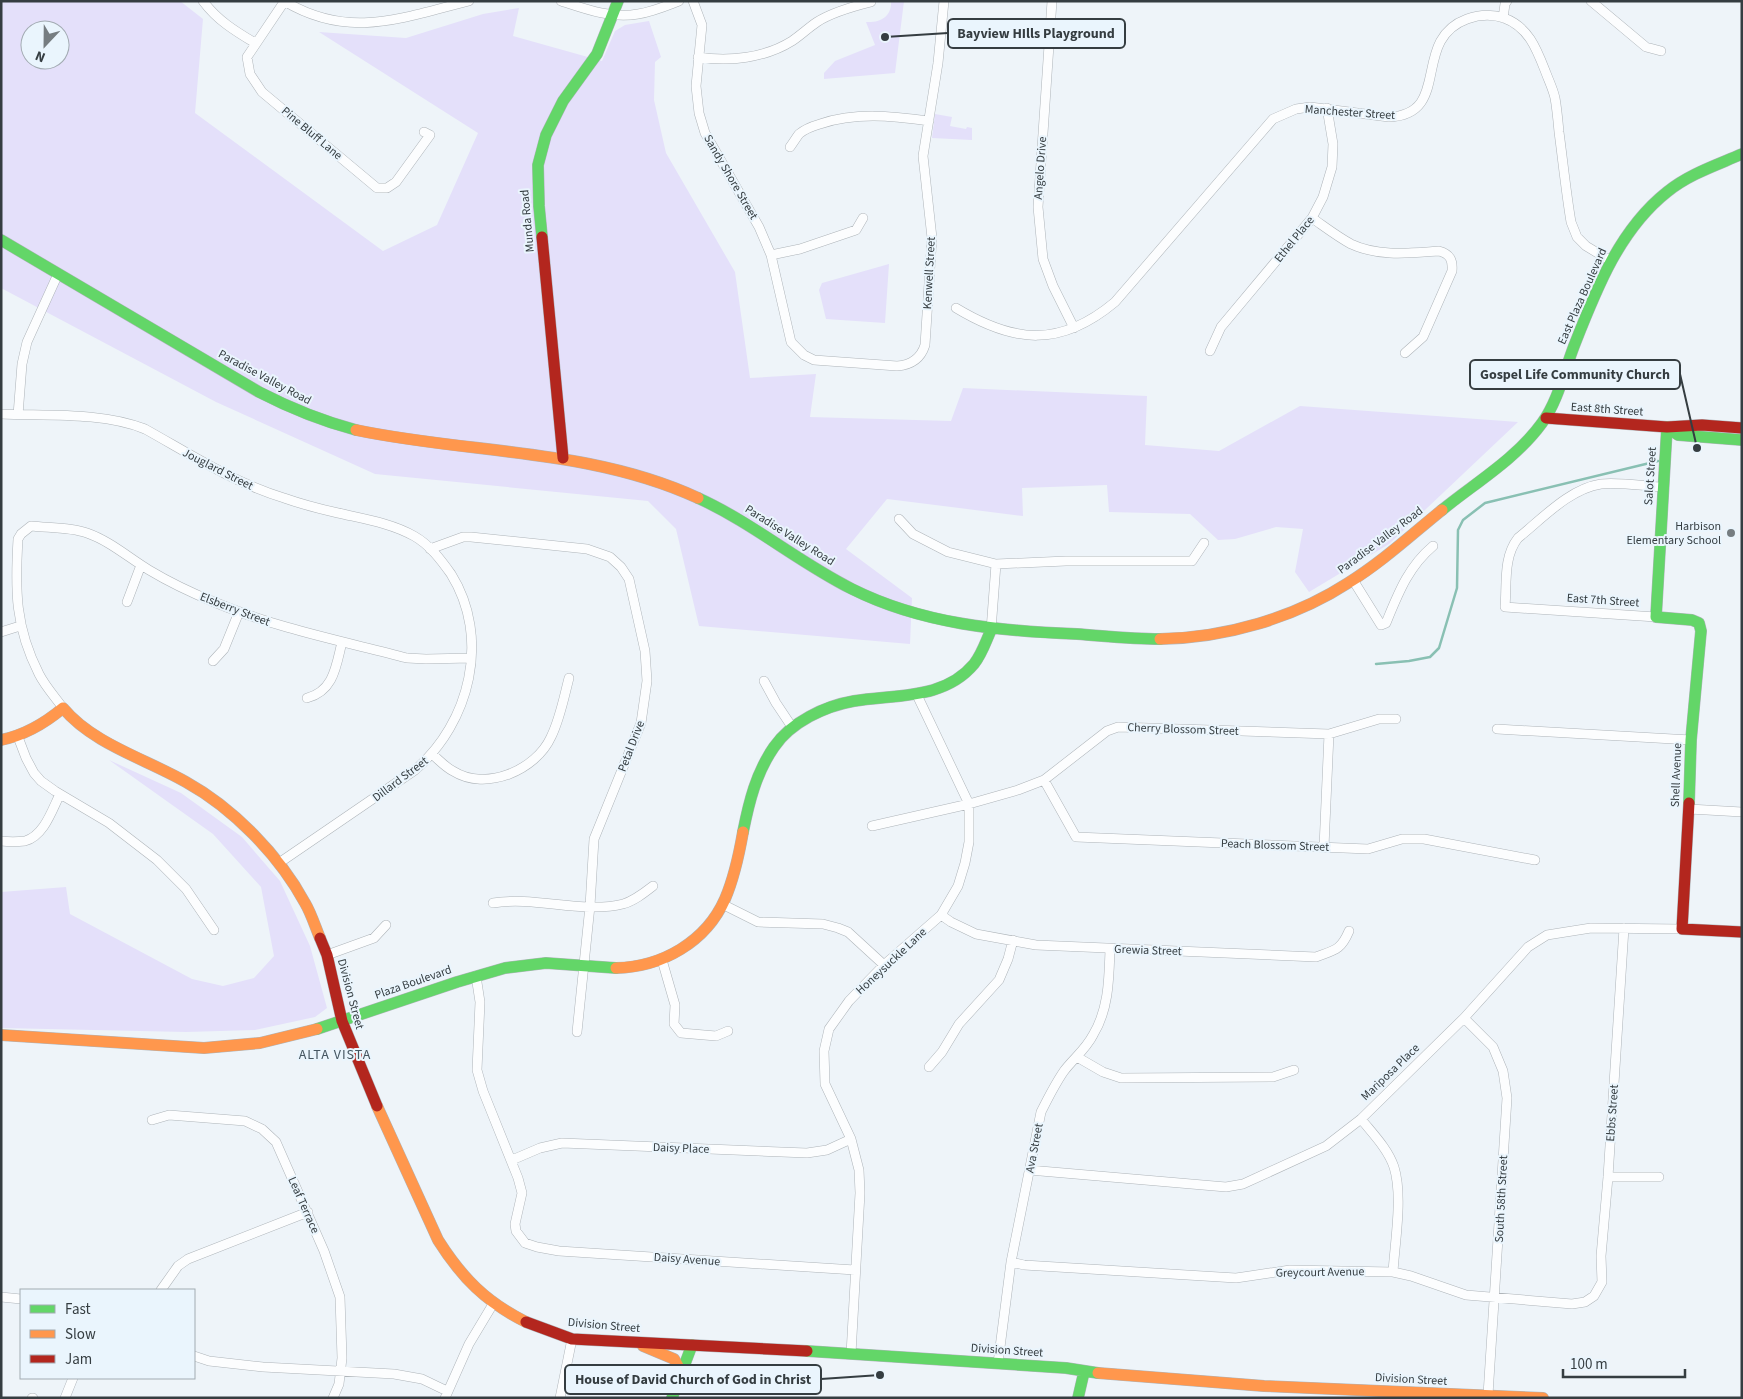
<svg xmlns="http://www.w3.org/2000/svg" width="1743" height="1399" font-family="'Source Sans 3',sans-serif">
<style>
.green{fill:#e4e0fa;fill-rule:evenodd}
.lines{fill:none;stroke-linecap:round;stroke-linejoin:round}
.stream{stroke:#89c0b3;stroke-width:2.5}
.street-casing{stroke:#aeb4b9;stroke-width:10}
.fast-casing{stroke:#aeb4b9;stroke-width:12}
.slow-casing{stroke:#aeb4b9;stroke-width:12}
.jam-casing{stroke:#aeb4b9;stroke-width:12}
.street{stroke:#fcfdfe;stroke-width:9}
.fast{stroke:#63d668;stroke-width:11}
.slow{stroke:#ff974d;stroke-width:11}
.jam{stroke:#b3261e;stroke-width:11}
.poi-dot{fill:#767d81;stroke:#eaf5fd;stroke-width:2}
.labels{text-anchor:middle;stroke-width:4;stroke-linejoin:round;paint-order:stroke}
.street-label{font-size:12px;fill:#353d41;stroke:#eaf5fd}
.poi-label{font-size:12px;fill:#353d41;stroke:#eaf5fd;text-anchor:end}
.neighbourhood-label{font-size:14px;letter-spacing:1px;fill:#465661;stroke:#eaf5fd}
.leader{fill:none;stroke:#353d41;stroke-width:2}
.callout-dot{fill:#353d41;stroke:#eaf5fd;stroke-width:2}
.callout{fill:#eaf5fd;stroke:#353d41;stroke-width:2}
.callout-label{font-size:14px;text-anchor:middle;font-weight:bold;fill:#353d41}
</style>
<rect width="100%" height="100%" fill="#eef4f9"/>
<path class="green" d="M1,1h179l23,18 -8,94 188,138 54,-26 41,-92 -159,-101 87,6 77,-24 36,-6 -6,28 89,25 13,-30 10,-6 24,-4 12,36 -6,5 -1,38 12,53 69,119 15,106 66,-4 -6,43 141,4 12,-33 184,8 -2,49 74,6 81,-45 218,16 -129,122 -80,48 -14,-20 8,-43 -27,-2 -41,12 -17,1 -28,-26 -81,-2 -2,-27 -85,3 1,28 -136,-17 -41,50 66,49 -2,46 -211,-18 -23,-97 -28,-28 -273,-27 -159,-72 -215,-114zM30,30h30v30h-30z
M891,1h13l-9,72 -71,6v-6l11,-12 40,-16 -9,-23c14,1 26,-5 25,-21z
M935,114l17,3 -2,9 16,3 1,-2 5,1v12l-40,-2z
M889,264l-4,59 -59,-4 -7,-29 3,-7z
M109,760l72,33 61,44 38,44 30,65 17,62 -12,9 -60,13 -69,2 -185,-4v-136l65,-5 4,27 122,65 31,7 31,-8 20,-22 -13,-69 -48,-53z"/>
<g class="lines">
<path class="stream" d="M1376,664l33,-3 21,-4 9,-9 18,-60 1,-58 5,-10 22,-17 173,-42"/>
<defs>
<path id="street" d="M203,1c14,19 32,30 52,42
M284,1c65,39 117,17 185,0
M561,1c24,8 51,18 77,13 14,-2 28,-8 41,-13
M693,1l9,24 -6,61 3,27 6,20 54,94 12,28 20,87 13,13 10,5 83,6c14,-1 24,-8 28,-21l7,-107 -9,-82 15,-93 6,-62
M1052,1l-14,206 5,52 10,27 21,42
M1591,1l55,46 15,4
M284,2l-37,55 3,17 12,18 115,96h10l9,-6 34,-47 -6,-3
M1503,18l2,-14 2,-3
M698,57c31,5 67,1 94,-16 9,-6 16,-13 25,-19 14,-9 38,-16 54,-20
M790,147c3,-4 6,-9 9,-13 6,-5 14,-8 21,-10 36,-12 72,-8 109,-3
M1312,218c13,9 26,19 39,26 28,13 59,9 88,7 11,3 14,9 13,20l-29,66 -18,16
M771,255l29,-6 56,-19 7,-12
M956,308c58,35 104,40 159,-6l158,-183 23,-10 14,-2 79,10c64,-3 21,-77 78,-98 11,-4 25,-5 37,-1 25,9 33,32 42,55 3,8 7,16 9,25 2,11 3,23 4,34 4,30 7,60 12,90l6,15 9,9 25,15
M1210,351l11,-24 91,-109 11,-21 9,-30 1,-23 -6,-36
M1,414c46,2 102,-2 144,15 45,25 89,54 139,69 17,6 36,11 54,15 26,6 53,10 76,23 16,9 27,24 37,38 40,64 19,149 -36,196l-136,93
M18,415l4,-51 5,-22 31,-68
M899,519l14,15 35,18 48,12 70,-3h126l12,-18
M430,549l33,-12h8l116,12 23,8 11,10 8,12 16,72 2,30 -6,42 -47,116 -4,67 -13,126
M1353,580l28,45 5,-2c12,-29 22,-56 47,-77
M127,602l14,-37
M1656,617l-151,-10c2,-23 -2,-50 13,-69 25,-20 51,-49 83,-54 16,-2 45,2 62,3
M991,630l5,-66
M1,632l19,-6
M213,661l11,-12 15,-37
M764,681l12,22 16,24
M307,698c27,-7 29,-32 35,-56
M63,708c-8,-11 -18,-22 -24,-34 -24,-47 -24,-84 -21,-135l3,-5 10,-8c18,2 39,1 56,7 23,8 42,25 62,37 20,12 43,23 65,32 62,26 128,39 193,56l19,1 45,-1
M1497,729l194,11
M18,737l8,21 8,15 7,8 14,10 54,32 48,37 29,29 28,41
M432,754c7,6 13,13 21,17 33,21 83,-1 98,-34 9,-18 13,-40 18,-59
M1044,780l32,57 292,12 34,-10h22l111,21
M1689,809l53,3
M872,826l97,-22 49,-14 26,-10 63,-49 11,-4 211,7 50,-15h17
M1,841c8,1 16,1 24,0 19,-5 27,-31 35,-47
M1324,847l5,-113
M493,903c42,-7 90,11 130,1 11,-3 21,-11 30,-18
M722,904l36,18 65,2 15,4 10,4 36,33
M941,915l10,7 25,12 60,11 280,12c19,-7 25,-7 33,-26
M327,955l47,-17 12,-13
M662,960l13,45 -1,19 7,9 35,3 12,-5
M476,976l4,26 -3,68 6,21 35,87 4,15 -7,31 1,7 9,12 12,4 22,4 296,19
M1464,1018l29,29 10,24 4,27 -19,297
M1077,1057l26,15 18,6 152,-1 21,-7
M929,1067l13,-15 17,-28 40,-44 9,-21 5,-19
M1361,1119c12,15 27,30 33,48 9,29 1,74 -1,105
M152,1120l17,-5 76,6 17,8 14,13 48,109 16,46 2,61 -3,26 -6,14
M512,1160l28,-12 22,-5 245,10 20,-3 24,-11
M1029,1170l197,17 17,-3 83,-38 35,-27 103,-101 64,-71 19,-12 44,-7 91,1
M1608,1177h51
M1011,1262l13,3 212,13 54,-8 103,2 18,4 55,19 106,9 13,-2 9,-6 8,-14 -1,-26 7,-79 16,-249
M161,1290l17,-24 10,-7 120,-47
M1,1297l20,2
M851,1354l9,-161 -1,-23 -8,-31 -26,-55 -1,-33 5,-22 20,-28 35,-36 57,-50 17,-29 7,-23 4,-21v-38l-52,-109
M194,1356l15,5 54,6 131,7 28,5 25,12
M998,1363l13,-101 30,-150c7,-14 14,-28 23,-41 9,-12 22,-22 29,-36 16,-26 16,-57 17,-86
M32,1398h1
M65,1398l8,-20
M445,1398l24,-54 24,-40
M560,1398l12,-59"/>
<path id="fast" d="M542,237l-3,-31 -1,-41 8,-30 17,-34 34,-47 21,-53
M1,240l258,152c31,16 63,29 97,38
M1667,427l-11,190 36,3 7,3 2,8 -10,109 -2,63
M1667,427l11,8 64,5
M698,498c55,25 100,64 154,91 70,35 147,42 225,45 28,2 55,5 83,5
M1442,510c33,-27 74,-51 100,-87 16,-22 22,-51 32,-77 22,-56 45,-116 93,-154 22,-18 50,-27 75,-38
M743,832c6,-30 13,-59 31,-85 17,-25 51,-41 80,-46 42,-7 90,-1 120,-37 8,-10 12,-23 17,-34
M317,1029l140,-47 48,-14 41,-5 70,5
M807,1351l259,17 32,5
M672,1398l20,-53
M1078,1398l6,-26"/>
<path id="slow" d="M356,430c114,24 234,18 342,68
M1160,639c65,-1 134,-21 188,-56 34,-21 63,-48 94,-73
M1,740c24,-5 43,-16 62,-32 30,36 83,51 123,74 47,26 93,73 119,121 6,10 10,23 15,35
M616,968c46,-1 90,-26 109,-69 9,-21 14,-44 18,-67
M1,1035l203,13 56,-5 57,-14
M377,1106l61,134c24,38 48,62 88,82
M643,1346l31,13 5,9 -1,13
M1098,1373l166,13 279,12"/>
<path id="jam" d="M542,237l21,221
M1546,418l121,9 35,-2 40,3
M1689,803l-7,126 60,3
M320,938l7,17 15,66 35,85
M526,1322l46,17 235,12"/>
</defs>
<use href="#street" class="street-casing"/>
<use href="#fast" class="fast-casing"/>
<use href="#slow" class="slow-casing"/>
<use href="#jam" class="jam-casing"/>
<use href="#street" class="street"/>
<use href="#fast" class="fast"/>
<use href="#slow" class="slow"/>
<use href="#jam" class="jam"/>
</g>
<circle class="poi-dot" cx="1731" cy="533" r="5"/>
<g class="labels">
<g class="street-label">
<text transform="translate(1350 112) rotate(4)" y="4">Manchester Street</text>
<text transform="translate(312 133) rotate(40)" y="4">Pine Bluff Lane</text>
<text transform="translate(1040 168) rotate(-86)" y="4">Angelo Drive</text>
<text transform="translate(731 177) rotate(60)" y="4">Sandy Shore Street</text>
<text transform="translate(527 221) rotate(-95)" y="4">Munda Road</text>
<text transform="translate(1294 239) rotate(-51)" y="4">Ethel Place</text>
<text transform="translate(929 273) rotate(-87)" y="4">Kenwell Street</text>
<text transform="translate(1582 296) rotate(-66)" y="4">East Plaza Boulevard</text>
<text transform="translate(265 377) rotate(28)" y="4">Paradise Valley Road</text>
<text transform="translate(1607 409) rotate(4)" y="4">East 8th Street</text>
<text transform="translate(218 469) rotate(27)" y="4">Jouglard Street</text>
<text transform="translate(1650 476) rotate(-86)" y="4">Salot Street</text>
<text transform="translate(790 535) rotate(32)" y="4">Paradise Valley Road</text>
<text transform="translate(1380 540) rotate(-37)" y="4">Paradise Valley Road</text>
<text transform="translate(1603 600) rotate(4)" y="4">East 7th Street</text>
<text transform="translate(235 609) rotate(21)" y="4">Elsberry Street</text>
<text transform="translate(1183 729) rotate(2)" y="4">Cherry Blossom Street</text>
<text transform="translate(631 746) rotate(-69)" y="4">Petal Drive</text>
<text transform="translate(1676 775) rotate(-88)" y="4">Shell Avenue</text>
<text transform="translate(400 779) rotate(-37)" y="4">Dillard Street</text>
<text transform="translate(1275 845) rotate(2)" y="4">Peach Blossom Street</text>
<text transform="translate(1148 950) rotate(2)" y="4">Grewia Street</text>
<text transform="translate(891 961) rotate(-43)" y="4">Honeysuckle Lane</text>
<text transform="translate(413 982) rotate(-19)" y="4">Plaza Boulevard</text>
<text transform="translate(351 994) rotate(75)" y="4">Division Street</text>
<text transform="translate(1390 1072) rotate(-44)" y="4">Mariposa Place</text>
<text transform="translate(1612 1113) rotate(-86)" y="4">Ebbs Street</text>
<text transform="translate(681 1148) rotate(2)" y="4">Daisy Place</text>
<text transform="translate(1034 1148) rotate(-79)" y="4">Ava Street</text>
<text transform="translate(1501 1199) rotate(-87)" y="4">South 58th Street</text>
<text transform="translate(304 1205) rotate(66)" y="4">Leaf Terrace</text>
<text transform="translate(687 1259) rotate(4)" y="4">Daisy Avenue</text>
<text transform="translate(1320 1272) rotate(-1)" y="4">Greycourt Avenue</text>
<text transform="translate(604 1325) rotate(5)" y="4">Division Street</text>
<text transform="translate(1007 1350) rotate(4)" y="4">Division Street</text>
<text transform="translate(1411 1379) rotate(3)" y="4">Division Street</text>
</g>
<g class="poi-label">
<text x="1721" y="530">Harbison<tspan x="1721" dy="14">Elementary School</tspan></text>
</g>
<g class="neighbourhood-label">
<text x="335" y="1059">ALTA VISTA</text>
</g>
</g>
<path class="leader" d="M885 37L948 33M1697 448L1680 374M880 1375L821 1379"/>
<g class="callout-dot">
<circle cx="885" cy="37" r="5"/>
<circle cx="1697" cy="448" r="5"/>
<circle cx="880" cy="1375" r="5"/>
</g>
<g class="callout">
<rect x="948" y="19" width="177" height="29" rx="5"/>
<rect x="1470" y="360" width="210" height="29" rx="5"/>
<rect x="565" y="1365" width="256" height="29" rx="5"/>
</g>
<g class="callout-label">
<text x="1036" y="38">Bayview HIlls Playground</text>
<text x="1575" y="379">Gospel Life Community Church</text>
<text x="693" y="1384">House of David Church of God in Christ</text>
</g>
<rect width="1743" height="1399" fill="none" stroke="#353d41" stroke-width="5"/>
<rect x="20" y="1289" width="175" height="90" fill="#eaf5fd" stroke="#a2abb2"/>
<rect x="30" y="1305" width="25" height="8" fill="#63d668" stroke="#a2abb2"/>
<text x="65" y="1314" font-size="15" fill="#353d41">Fast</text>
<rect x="30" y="1330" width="25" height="8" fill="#ff974d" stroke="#a2abb2"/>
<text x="65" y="1339" font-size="15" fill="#353d41">Slow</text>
<rect x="30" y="1355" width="25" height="8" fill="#b3261e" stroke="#a2abb2"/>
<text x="65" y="1364" font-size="15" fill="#353d41">Jam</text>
<g transform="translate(45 45) rotate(202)"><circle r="24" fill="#eaf5fd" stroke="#a2abb2"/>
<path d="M0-4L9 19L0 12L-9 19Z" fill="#767d81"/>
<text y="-8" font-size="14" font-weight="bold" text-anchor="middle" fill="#353d41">N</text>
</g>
<path d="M1563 1369v8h122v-8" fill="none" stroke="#353d41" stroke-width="2.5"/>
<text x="1570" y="1369" font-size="15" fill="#353d41" stroke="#eaf5fd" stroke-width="4" paint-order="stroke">100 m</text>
</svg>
